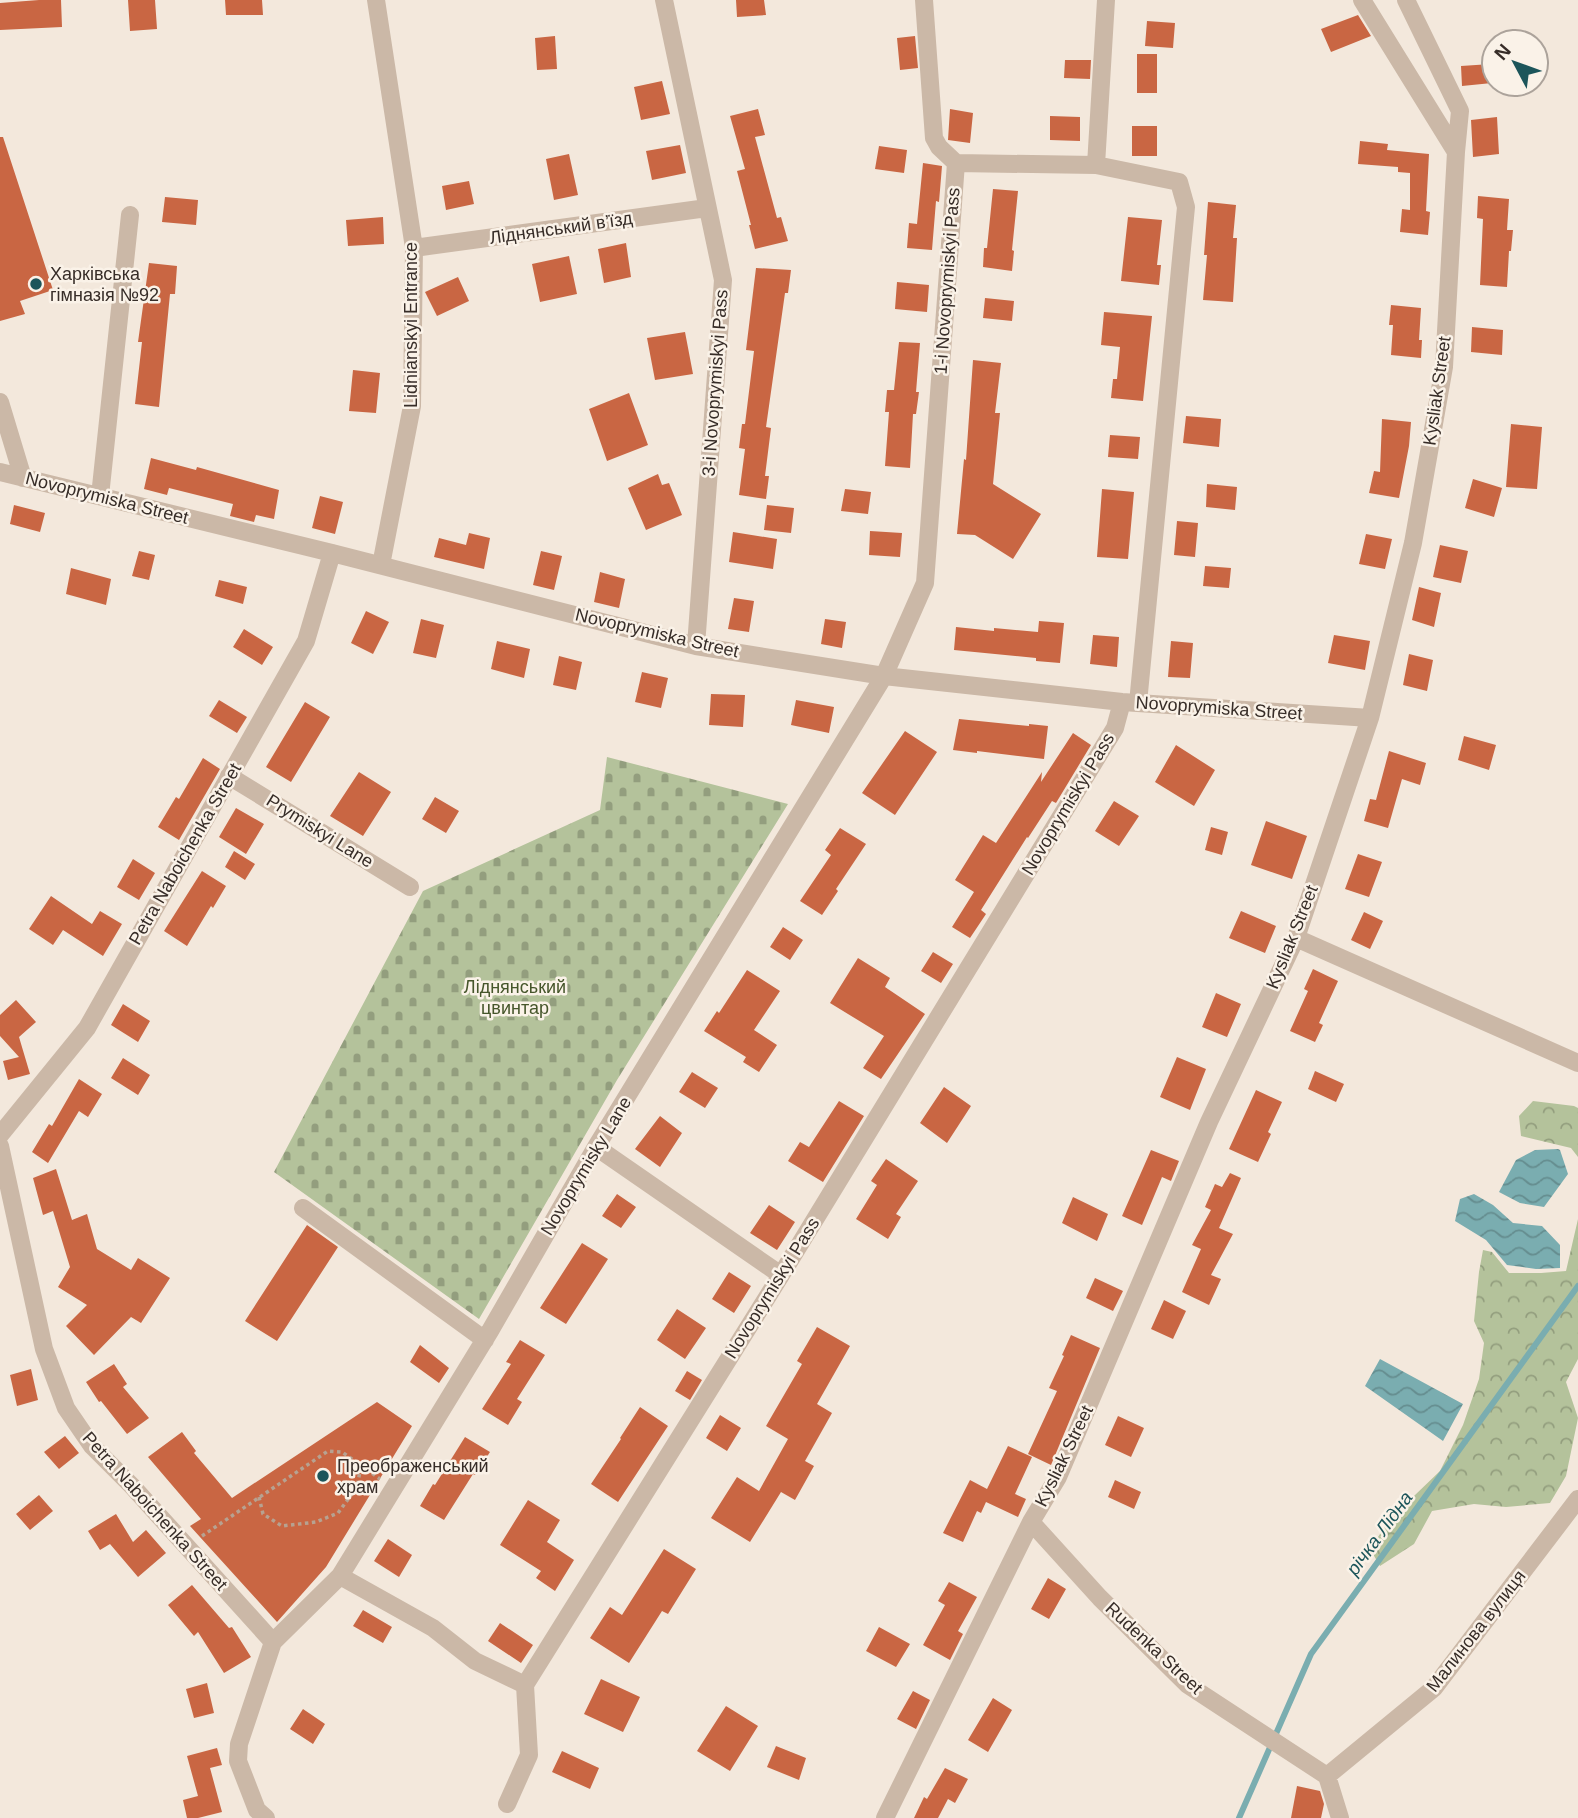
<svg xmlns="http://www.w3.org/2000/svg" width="1578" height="1818" font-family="Helvetica,sans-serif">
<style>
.forest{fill:url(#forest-crowns)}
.cemetery{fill:url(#cemetery-stones)}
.water{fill:url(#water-waves)}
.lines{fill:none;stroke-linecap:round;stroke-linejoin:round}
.stream{stroke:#7aadb0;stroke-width:6}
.building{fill:#c96643}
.path{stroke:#b7a291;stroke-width:3.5;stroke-dasharray:3.5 3.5;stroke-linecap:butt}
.minor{stroke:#cbb8a7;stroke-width:18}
.poi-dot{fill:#1c555a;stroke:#faf2e8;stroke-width:2.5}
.labels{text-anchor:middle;stroke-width:5;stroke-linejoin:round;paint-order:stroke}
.street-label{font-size:18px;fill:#372d28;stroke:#faf2e8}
.poi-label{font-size:18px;fill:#372d28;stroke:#faf2e8;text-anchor:start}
.park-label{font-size:18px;fill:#46562b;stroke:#faf2e8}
.water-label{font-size:19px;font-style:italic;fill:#1c555a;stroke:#faf2e8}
</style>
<defs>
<pattern id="forest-crowns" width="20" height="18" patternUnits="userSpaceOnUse" patternTransform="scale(1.75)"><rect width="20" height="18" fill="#b4c29b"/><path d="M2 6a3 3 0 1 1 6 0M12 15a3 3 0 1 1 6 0" fill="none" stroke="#939e7e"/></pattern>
<pattern id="cemetery-stones" width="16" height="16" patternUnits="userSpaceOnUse" patternTransform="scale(1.75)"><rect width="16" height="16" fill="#b4c29b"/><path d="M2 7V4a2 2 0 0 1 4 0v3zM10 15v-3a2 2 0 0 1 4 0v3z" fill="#939e7e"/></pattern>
<pattern id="water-waves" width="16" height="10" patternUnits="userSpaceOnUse" patternTransform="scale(1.75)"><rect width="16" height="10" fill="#7aadb0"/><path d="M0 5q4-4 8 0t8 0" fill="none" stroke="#658d8f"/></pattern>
</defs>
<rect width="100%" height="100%" fill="#f3e8dc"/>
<path class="forest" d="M1533,1101l41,5 4,2v49l-7,-9 -50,-12 -2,-20z
M1578,1219v140l-12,23 12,36 -12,58 -16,27 -44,4 -32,-3 -42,7 -18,33 -34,22 -10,-17 20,-30 50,-48 23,-46 16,-46 5,-36 -10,-22 5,-49 4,-22 9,2 17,21h32l25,-2z"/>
<path class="cemetery" d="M607,757l181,47 -171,276 -138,239 -205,-147 149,-281 177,-81z"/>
<path class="water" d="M1558,1149l2,1 8,24 -24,33 -24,-4 -21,-11 17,-32 19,-10z
M1474,1194l19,11 20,18 29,3 18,19v23l-24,1 -29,-4 -21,-25 -31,-19 5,-22z
M1380,1359l83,45 -20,37 -78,-55z"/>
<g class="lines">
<path class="stream" d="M1239,1818l72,-164 267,-368"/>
</g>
<path class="building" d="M39,0h22l1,27 -62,3v-27z
M128,0h27l2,29 -27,2z
M225,0h37l1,15h-37z
M736,0h28l2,15 -29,2z
M1358,15l13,21 -40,16 -10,-23z
M1147,21l28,2 -2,25 -28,-2z
M555,36l2,33 -20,1 -2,-32z
M915,36l3,32 -18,2 -3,-32z
M1137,54h20v39h-20z
M1065,60h26l-1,19 -26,-1z
M1491,64l1,19 -30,3 -1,-20z
M662,81l8,33 -29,6 -7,-33z
M758,109l7,26 -10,2 22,81 4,-1 7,24 -33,8 -6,-24h2l-14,-54 8,-2 -15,-53z
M950,109l23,4 -3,30 -22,-3z
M1050,116l30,1v24l-30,-1z
M1497,117l2,37 -26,3 -2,-37z
M1132,126h25v30h-25z
M0,137h3l50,153 -33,11 5,13 -25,7z
M1360,141l28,3 -1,6 42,4 -3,57 4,1 -2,23 -28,-3 2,-23 8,1v-37l-12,-1v-5l-40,-3z
M680,145l6,28 -34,7 -6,-29z
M879,146l28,4 -3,23 -29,-4z
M569,154l9,41 -24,5 -8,-41z
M923,163l19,3 -3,36 -3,-1 -4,49 -25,-2 2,-25 8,1z
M469,181l5,23 -28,6 -4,-24z
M993,189l25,2 -6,59 2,1 -2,20 -29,-4 1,-19h3z
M1478,196l31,3 -2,31h6l-2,21h-2l-2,36 -27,-2 3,-66 -6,-1z
M165,197l33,3 -2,25 -34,-3z
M1208,202l28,3 -3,33h4l-4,64 -30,-2 4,-45h-3z
M383,217l1,27 -36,2 -2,-26z
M1128,217l34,3 -5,45h4l-2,20 -38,-4z
M626,243l5,34 -27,6 -6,-34z
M569,256l8,38 -37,8 -8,-38z
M149,263l28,3 -2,28h-5l-11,113 -24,-3 7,-62h-4z
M756,268l35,2 -3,23h-3l-19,134 5,1 -6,48h4l-3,23 -27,-4 6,-46 -6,-1 3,-24h3l9,-73 -8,-1z
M458,277l11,24 -32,15 -12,-24z
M897,282l32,3 -2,27 -32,-3z
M985,298l29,3 -2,20 -29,-3z
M1391,305l30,3 -2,32h3l-1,18 -30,-3 2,-30h-4z
M1104,312l48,4 -9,85 -32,-3 2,-19h4l3,-32 -19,-2z
M1472,327l31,3 -1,25 -31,-3z
M685,332l8,42 -38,6 -8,-42z
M899,342l21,1 -4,49h3l-3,22h-3l-3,54 -25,-2 4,-54h-4l2,-22h7z
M973,360l28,3 -6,50h5l-7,71 48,30 -28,45 -38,-24 -18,-1 7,-75 2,1z
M353,370l27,3 -4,40 -27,-2z
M629,393l19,52 -41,16 -18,-52z
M1186,416l35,3 -2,28 -36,-4z
M1382,419l29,3 -2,24 -10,52 -30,-5 5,-22 6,1z
M1511,424l31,3 -5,62 -31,-2z
M1110,435l30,2 -2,22 -30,-2z
M151,458l45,12 1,-3 82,23 -5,29 -18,-4 -2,7 -24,-6 3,-12 -64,-16 -2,7 -23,-6z
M658,474l4,11 7,-2 13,32 -36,15 -18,-42z
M1473,479l29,9 -8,29 -29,-9z
M1207,484l30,3 -2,23 -29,-3z
M845,489l26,3 -3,22 -27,-3z
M1102,489l32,3 -6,67 -31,-2z
M320,496l23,6 -8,32 -23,-6z
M14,505l31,8 -5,19 -30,-8z
M767,505l27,3 -3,25 -27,-3z
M1177,521l21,2 -3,34 -21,-2z
M870,531l32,2 -2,24 -31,-2z
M733,532l44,7 -4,30 -44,-7z
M469,533l21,5 -6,31 -50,-12 5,-19 27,7z
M1366,534l26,5 -7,30 -26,-5z
M1440,545l28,6 -7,32 -28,-6z
M139,551l16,4 -6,25 -17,-4z
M541,551l21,5 -8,34 -21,-5z
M1205,566l26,2 -2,20 -26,-2z
M71,568l40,11 -5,26 -40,-11z
M600,572l25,7 -6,29 -25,-6z
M219,580l28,7 -4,17 -28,-8z
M1419,587l22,6 -7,34 -22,-7z
M734,598l20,3 -5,31 -21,-3z
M366,611l23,11 -16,32 -22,-11z
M421,619l23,6 -8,33 -23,-5z
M825,619l21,3 -4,26 -21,-4z
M1039,621l25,2 -4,40 -24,-2v-3l-82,-8 2,-23 38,4v-3l44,4z
M244,629l29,18 -11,18 -29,-18z
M1093,635l26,2 -2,30 -27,-3z
M1334,635l36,6 -5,29 -37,-7z
M497,641l33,8 -6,29 -33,-9z
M1171,641l22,2 -3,35 -22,-1z
M1409,654l24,6 -6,31 -24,-6z
M559,656l23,6 -6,28 -23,-5z
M642,672l26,6 -7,30 -26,-6z
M711,694l34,1 -2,32 -34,-2z
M219,700l28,17 -10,16 -28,-17z
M796,700l38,7 -5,26 -38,-8z
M305,702l25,15 -39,65 -25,-15z
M959,719l70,7v-2l19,2 -4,33 -67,-8v2l-24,-3z
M905,731l32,21 -42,63 -33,-22z
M1073,733l18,12 -35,58 -4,-2 -24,37 -1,-1 -46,73 5,4 -16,24 -18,-11 22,-35 -19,-12 28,-45 13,8 46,-71 -1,10z
M1464,736l32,9 -7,25 -31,-10z
M1176,745l39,25 -21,36 -39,-24z
M1389,751l37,12 -6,22 -18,-6 -14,49 -24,-7 6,-22 6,1z
M203,758l17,11 -41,71 -21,-13 18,-30 3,2z
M359,772l32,20 -28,44 -33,-20z
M435,797l24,14 -13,22 -24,-14z
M1114,801l25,15 -20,30 -24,-15z
M236,808l28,16 -18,30 -27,-17z
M1266,821l41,15 -15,43 -41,-14z
M1211,827l17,5 -6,23 -17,-5z
M840,828l26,16 -30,45 2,2 -16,24 -22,-14 31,-46 -6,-5z
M234,851l21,13 -10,16 -20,-13z
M1358,854l24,8 -13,35 -24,-8z
M133,859l22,14 -16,27 -22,-13z
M202,871l24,15 -13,22 -2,-2 -24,40 -23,-15z
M51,896l41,28 8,-13 22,13 -19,32 -40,-26 -10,15 -24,-16z
M1241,911l35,15 -11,27 -36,-15z
M1364,912l19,9 -13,28 -19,-9z
M783,927l20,13 -13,20 -20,-13z
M933,952l20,12 -12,19 -20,-12z
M858,958l32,20 -5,9 40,27 -44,65 -18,-11 21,-32 -54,-33z
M1313,969l25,12 -19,42 4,2 -8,17 -25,-11 18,-40 -4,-2z
M747,970l33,21 -26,39 23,15 -18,27 -16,-10 3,-5 -42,-26 13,-20 2,2z
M1216,993l25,11 -14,33 -25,-10z
M16,1000l20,22 -17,15 11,37 -22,6 -5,-19 16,-4 -19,-21v-21z
M123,1004l27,17 -12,21 -27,-17z
M1177,1057l29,12 -16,41 -30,-13z
M123,1058l27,17 -12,20 -27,-17z
M1315,1071l29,13 -8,18 -28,-13z
M692,1072l26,16 -13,20 -26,-16z
M79,1079l23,15 -14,23 -9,-6 -31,52 -16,-11 17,-28 3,2z
M944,1087l27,19 -24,37 -27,-20z
M1256,1090l26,12 -14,30 3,2 -13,28 -29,-13z
M839,1101l25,15 -41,66 -35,-21 12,-19 9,5z
M660,1116l22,17 -22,34 -25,-18z
M1151,1150l28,11 -8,20 -9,-4 -20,48 -20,-9z
M886,1159l32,22 -22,33 5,3 -13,22 -32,-20 21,-34 -6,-4z
M56,1169l16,51 15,-6 10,35 34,21 7,-12 32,20 -29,45 -10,-6 -37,38 -28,-29 21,-21 -29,-18 12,-20 -17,-56 -10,4 -10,-37z
M1230,1173l11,5 -22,50 14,6 -22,41 10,4 -12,26 -27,-13 19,-43 -9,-4 19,-35 -6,-3 10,-23 7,3z
M617,1194l19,13 -15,21 -19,-12z
M1073,1197l35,17 -11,27 -35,-18z
M769,1205l26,17 -18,28 -27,-17z
M307,1225l31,22 -61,94 -32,-20z
M582,1243l26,16 -42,65 -26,-16z
M729,1272l22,14 -17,27 -22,-14z
M1095,1278l28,13 -10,20 -27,-13z
M1164,1300l22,11 -13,28 -22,-10z
M677,1309l29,19 -21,31 -28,-19z
M817,1327l33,19 -33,58 15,9 -27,48 9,5 -19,34 -14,-8 -31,50 -39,-24 26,-41 22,14 29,-52 -22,-13 36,-62 -5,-3z
M1071,1335l29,13 -49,117 -23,-11 29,-63 -8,-3 15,-32 -2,-1z
M520,1340l25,15 -28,44 5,3 -14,23 -26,-16 29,-45 -5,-2z
M420,1345l29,23 -10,15 -29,-21z
M114,1364l13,20 -4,3 26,31 -22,16 -26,-33 -2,1 -13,-20z
M31,1369l7,31 -21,6 -7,-31z
M687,1371l15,9 -12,20 -15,-9z
M377,1402l35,24 -86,141 -49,55 -87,-96 11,-7 -53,-62 34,-25 14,19 -2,2 38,45z
M640,1407l28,19 -50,76 -27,-18 30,-45 -1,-1z
M720,1415l21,13 -14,23 -21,-13z
M1118,1416l26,12 -13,29 -26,-12z
M65,1436l14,17 -20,16 -15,-17z
M465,1437l25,15 -15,23 -2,-1 -29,46 -24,-14 13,-22 2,1z
M1008,1446l24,11 -17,37 11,5 -8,18 -32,-15 -5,11 -4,-2 -14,31 -20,-9 27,-53 17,9z
M1115,1480l26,12 -7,17 -26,-12z
M39,1495l14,16 -23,19 -14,-16z
M528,1500l32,20 -13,22 27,18 -19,31 -19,-13 5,-7 -41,-26z
M116,1514l17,28 13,-12 20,23 -28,24 -28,-33 -10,6 -12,-19z
M388,1539l24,16 -13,22 -25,-16z
M664,1549l32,20 -28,45 -6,-3 -33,52 -39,-25 20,-31 12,8z
M1048,1578l18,11 -17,30 -18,-10z
M949,1582l28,15 -19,34 5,3 -13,26 -27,-15 22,-40 -7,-4z
M192,1585l37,43 3,-1 19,30 -27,16 -26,-41 -4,4 -26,-31z
M363,1610l29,17 -9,16 -30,-17z
M500,1623l33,22 -12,18 -33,-22z
M879,1627l31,17 -14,23 -30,-16z
M601,1679l39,18 -17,35 -39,-18z
M207,1683l7,30 -20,5 -8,-29z
M913,1691l17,9 -14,29 -19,-10z
M993,1698l19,12 -24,42 -20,-12z
M726,1706l32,20 -28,45 -33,-20z
M303,1709l22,15 -12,20 -23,-15z
M776,1746l30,12 -7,22 -32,-13z
M217,1748l5,17 -12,3 12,44 -24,6h-11l-4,-18 15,-4 -11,-40z
M562,1751l37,17 -9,21 -38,-17z
M945,1768l23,11 -13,24 -7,-4 -10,19h-24l10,-21 3,2z
M1297,1786l23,5 4,13 -3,14h-30z"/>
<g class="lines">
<path class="path" d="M259,1497l4,17 19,12 34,-4 22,-9 19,-26 4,-21
M202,1536l126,-85 14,1 38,27"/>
<path class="minor" d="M376,0l38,248 -2,158 -31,159
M664,0l59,280 -27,366
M924,0l10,138 5,9 17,16
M1362,0l94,152
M1096,165l10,-165
M414,248l293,-40
M0,402l23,76
M0,472l332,81 364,93 188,30 238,26 248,16
M100,496l30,-281
M229,776l181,111
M1296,938l282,125
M0,1135l87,-107 219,-387 26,-88
M0,1146l44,203 22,59 26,38 40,40 141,156
M596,1147l185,128
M303,1208l182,132
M1031,1522l69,76 88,87 139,91 13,42
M340,1576l93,52 42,33 50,24 256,-410 334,-547 7,-26
M1327,1776l107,-88 144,-189
M507,1804l22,-49 -4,-70
M266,1818l-9,-8 -19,-49 1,-17 34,-102 67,-66 150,-245 106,-184 288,-471 41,-93 31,-420 140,2 83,17 7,25 -48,496
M885,1818l146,-296 27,-45 151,-355 87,-184 74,-220 43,-175 31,-176 12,-215 4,-41 -54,-111"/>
</g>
<g class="poi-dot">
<circle cx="36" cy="284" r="7"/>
<circle cx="323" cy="1476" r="7"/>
</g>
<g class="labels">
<g class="street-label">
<text transform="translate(561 228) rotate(-8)" y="6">Ліднянський в’їзд</text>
<text transform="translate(947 281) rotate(-86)" y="6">1-i Novoprymiskyi Pass</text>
<text transform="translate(411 325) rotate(-90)" y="6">Lidnianskyi Entrance</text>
<text transform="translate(715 383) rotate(-86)" y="6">3-i Novoprymiskyi Pass</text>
<text transform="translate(1437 391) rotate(-82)" y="6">Kysliak Street</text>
<text transform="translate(107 498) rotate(14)" y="6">Novoprymiska Street</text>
<text transform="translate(657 633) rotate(13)" y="6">Novoprymiska Street</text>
<text transform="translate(1219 708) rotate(4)" y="6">Novoprymiska Street</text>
<text transform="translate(1068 804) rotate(-59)" y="6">Novoprymiskyi Pass</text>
<text transform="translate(320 831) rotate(32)" y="6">Prymiskyi Lane</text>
<text transform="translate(185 854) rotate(-60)" y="6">Petra Naboichenka Street</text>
<text transform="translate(1292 937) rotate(-68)" y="6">Kysliak Street</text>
<text transform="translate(586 1166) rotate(-59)" y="6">Novoprymisky Lane</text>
<text transform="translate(772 1288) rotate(-58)" y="6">Novoprymiskyi Pass</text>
<text transform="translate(1064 1456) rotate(-64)" y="6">Kysliak Street</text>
<text transform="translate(155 1511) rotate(48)" y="6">Petra Naboichenka Street</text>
<text transform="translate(1476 1631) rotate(-52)" y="6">Малинова вулиця</text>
<text transform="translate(1154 1648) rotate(43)" y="6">Rudenka Street</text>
</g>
<g class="poi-label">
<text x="50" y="280">Харківська<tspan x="50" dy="21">гімназія №92</tspan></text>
<text x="337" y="1472">Преображенський<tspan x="337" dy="21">храм</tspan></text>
</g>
<g class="park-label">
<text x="515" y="993">Ліднянський<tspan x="515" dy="21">цвинтар</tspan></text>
</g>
<g class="water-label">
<text transform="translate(1379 1533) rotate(-54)" y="7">річка Лідна</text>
</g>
</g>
<g transform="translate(1515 63) rotate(311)"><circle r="33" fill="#faf2e8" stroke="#aca39b" stroke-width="2"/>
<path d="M0-5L12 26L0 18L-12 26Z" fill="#1c555a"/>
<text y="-10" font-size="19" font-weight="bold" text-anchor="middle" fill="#372d28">N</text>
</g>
</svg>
